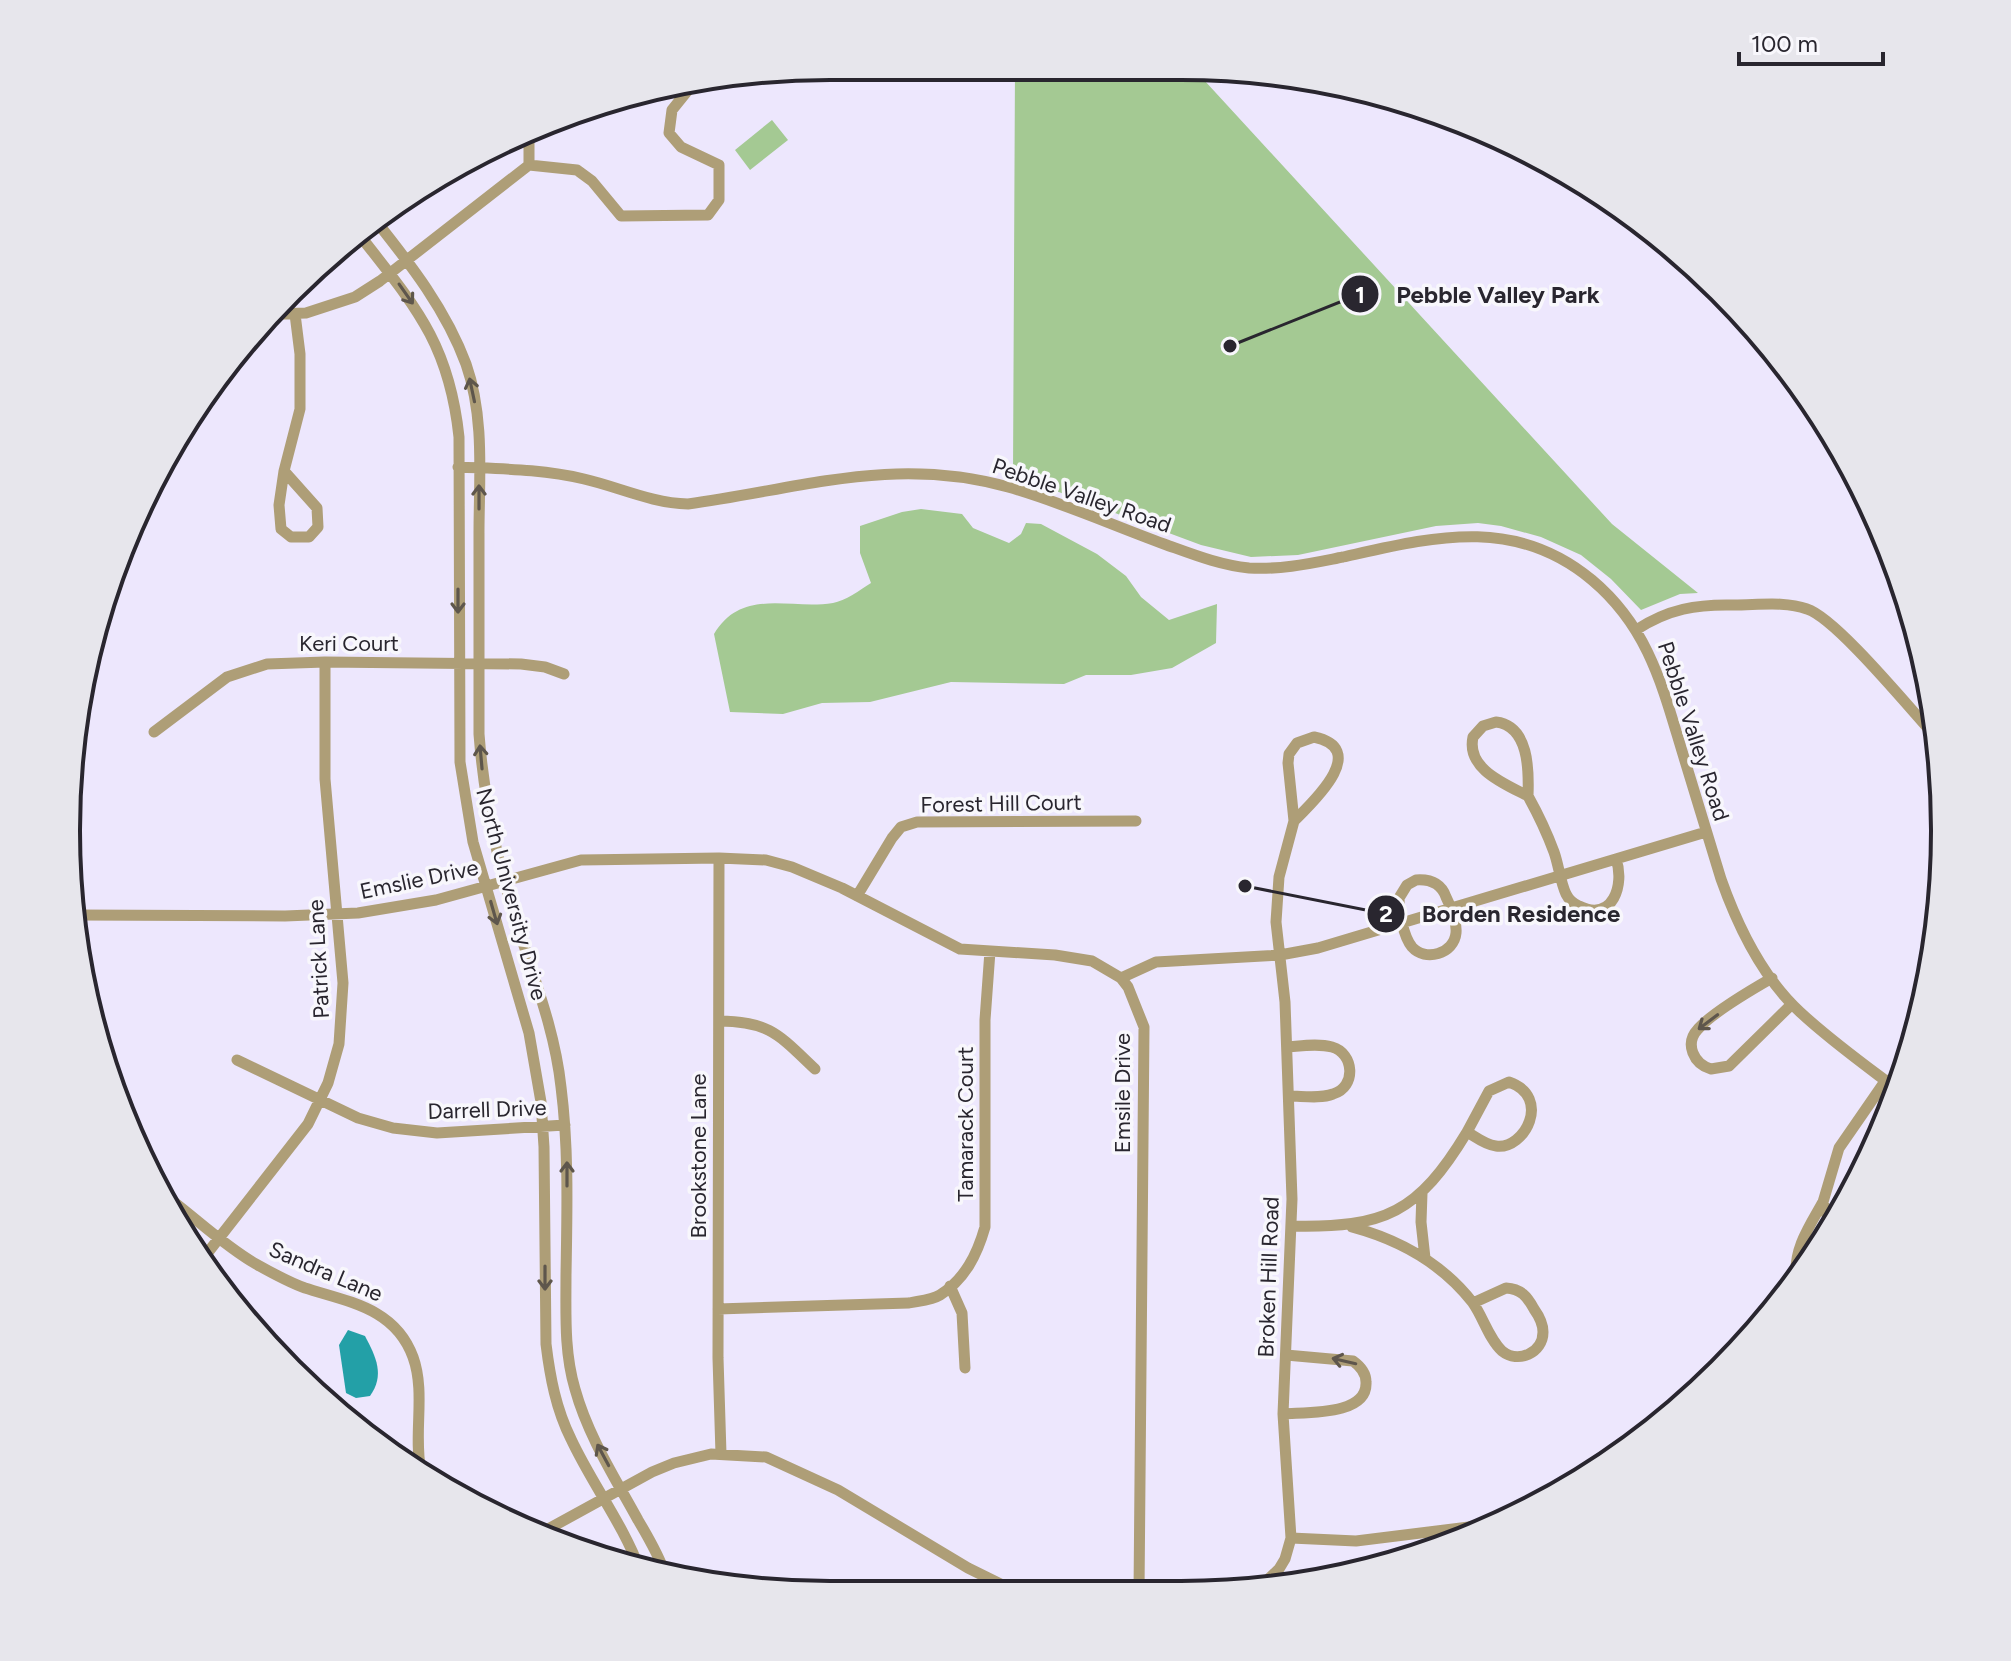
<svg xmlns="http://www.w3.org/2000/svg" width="2011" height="1661" font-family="Figtree,sans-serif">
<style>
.green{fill:#a4c993}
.water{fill:#23a0a7}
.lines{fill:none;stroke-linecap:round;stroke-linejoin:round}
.minor{stroke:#ae9e77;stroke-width:11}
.oneway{stroke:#5e564c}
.labels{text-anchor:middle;stroke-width:7;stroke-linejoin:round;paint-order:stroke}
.street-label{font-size:22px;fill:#29262f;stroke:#f8f7fc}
.rim{fill:none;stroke:#29262f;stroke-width:4}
.leader{fill:none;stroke:#29262f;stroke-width:3}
.callout-dot{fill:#29262f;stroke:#f8f7fc;stroke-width:3}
.mark-label{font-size:24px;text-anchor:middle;font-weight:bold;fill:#fff}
.callout-label{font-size:24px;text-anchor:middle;font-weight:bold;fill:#29262f;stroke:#f8f7fc;stroke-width:7;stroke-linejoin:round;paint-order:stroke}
</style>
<rect width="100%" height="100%" fill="#ede7fd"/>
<path class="green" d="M1015,67l178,1 419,456 86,69 -18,1 -39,16 -30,-31 -30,-24 -40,-18 -40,-11 -23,-3 -42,3 -138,29 -47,2 -50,-12 -188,-70z
M772,120l16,20 -38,30 -15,-20z
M921,509l41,5 11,14 36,15 12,-9 5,-11 15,1 56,30 29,22 15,21 28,23 48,-16 -1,39 -44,25 -41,7h-45l-22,9 -113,-2 -81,20 -48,1 -39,11 -53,-2 -16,-78c28,-47 75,-24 119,-31 12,-2 27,-13 38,-20l-11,-30v-27l42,-14z"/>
<path class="water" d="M348,1330l17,6c11,21 20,39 5,60l-14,2 -10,-5 -7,-48z"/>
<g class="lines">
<path class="minor" d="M529,165l48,5 15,11 29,35 87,-1 11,-15v-35l-38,-18 -12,-14 3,-23 21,-26
M376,221c35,44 70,89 90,143 19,54 13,114 13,169 0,67 0,134 0,201 5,65 18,128 38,190 17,54 38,107 44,163 8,63 6,126 5,188 0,39 -2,77 9,114 13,47 40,89 63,131 10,17 21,35 27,54
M358,233c56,72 91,109 101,204l1,325 13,80 56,191 12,69 3,45 2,197c4,33 10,65 25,95 21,45 52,85 69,131
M275,314l31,-1 49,-16 25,-16 149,-116v-30
M458,467c43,2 84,2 126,12 35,8 67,24 104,25 112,-15 205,-49 320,-17 53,15 104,38 156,57 28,10 55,21 85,24 33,2 63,-5 94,-11 90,-20 171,-42 249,23 56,47 70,105 90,171 13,43 26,86 39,128 17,48 41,98 79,133 31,29 65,53 98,78
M284,471l33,37 1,19 -9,10h-18l-10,-8 -2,-24z
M284,471l16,-62v-55l-5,-40
M1636,630c32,-21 61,-26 98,-25 24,0 51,-4 73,4 29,9 104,101 129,128
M1496,722c33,4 33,48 32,74 -23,-12 -62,-27 -55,-59l10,-11z
M154,732l73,-55 40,-13 58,-2 196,2 24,3 19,7
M1314,737c57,12 -2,66 -20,84l-6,-58 1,-9 8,-11z
M1528,796c10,18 19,37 26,56 5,14 6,29 12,42 3,6 8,10 13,12 34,17 46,-22 37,-47
M719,858l-1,500 3,96
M1416,880c14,-1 25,3 30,17 5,10 11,25 10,36 -2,21 -31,29 -44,14 -9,-11 -13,-36 -13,-49l8,-13z
M857,896l35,-58 9,-11 16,-5 219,-1
M76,915l209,1 73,-3 78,-13 145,-40 138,-2 47,2 26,7 50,21 118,61 95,6 37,6 29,17 7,9 16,40 -5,566
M1121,978l35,-16 124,-7 38,-7 388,-116
M1772,978c-21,12 -59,34 -74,51 -14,15 -4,35 13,40l18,-3 63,-62
M719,1021c51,0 61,15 96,48
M1287,1047c14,-1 31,-4 45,0 22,6 25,40 1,47 -13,5 -30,2 -44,2
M237,1060l121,58 35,10 44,5 128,-8
M1509,1082c43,15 16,68 -13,64 -11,-1 -20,-9 -29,-14l22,-41z
M159,1191c33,23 62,53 97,73 16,9 32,18 49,24 44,14 90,20 108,69 13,36 0,77 8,115
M1422,1193l-1,29 4,36
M1823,1202l16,-54 47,-68
M1292,1226c93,2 126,-13 175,-94
M1352,1227c48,13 90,36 121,76
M202,1260l106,-136 20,-41 11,-39 4,-61 -18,-204v-117
M1796,1277c-2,-29 13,-50 27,-75l8,27
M950,1286l12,27 3,55
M1506,1288c15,1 21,8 28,21 5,7 9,15 9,23 0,21 -25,32 -41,19 -13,-12 -19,-34 -29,-48z
M718,1309l191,-6c9,-2 23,-3 31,-8 25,-16 37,-40 45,-68v-207l5,-69
M1283,1414c23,-2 85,2 83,-32 0,-10 -6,-16 -13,-21l-67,-6
M539,1534l113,-62 22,-9 37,-9 55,3 72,33 130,78 51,25
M1291,1538l65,3 145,-18
M1258,1589l21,-20 6,-10 6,-21 -8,-124 9,-215 -7,-197 -9,-80 3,-45 15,-56"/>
</g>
<defs><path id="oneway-shaft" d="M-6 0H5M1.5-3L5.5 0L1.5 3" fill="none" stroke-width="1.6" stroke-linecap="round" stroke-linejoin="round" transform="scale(2)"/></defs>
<g class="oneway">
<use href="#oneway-shaft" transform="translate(406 294) rotate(55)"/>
<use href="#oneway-shaft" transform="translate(472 390) rotate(-102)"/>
<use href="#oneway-shaft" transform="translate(479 497) rotate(-90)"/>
<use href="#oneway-shaft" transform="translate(458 601) rotate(90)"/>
<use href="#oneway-shaft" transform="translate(481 757) rotate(-95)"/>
<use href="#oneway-shaft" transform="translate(494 913) rotate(74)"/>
<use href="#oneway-shaft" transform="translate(1708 1022) rotate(143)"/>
<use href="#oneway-shaft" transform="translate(567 1174) rotate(-90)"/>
<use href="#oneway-shaft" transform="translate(545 1278) rotate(90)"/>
<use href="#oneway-shaft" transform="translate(1344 1361) rotate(-167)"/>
<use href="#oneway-shaft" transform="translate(603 1455) rotate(-118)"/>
</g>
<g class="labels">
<g class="street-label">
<text transform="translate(1082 495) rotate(19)" y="8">Pebble Valley Road</text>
<text x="349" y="651">Keri Court</text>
<text transform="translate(1694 731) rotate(72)" y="8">Pebble Valley Road</text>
<text transform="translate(1001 803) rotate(-1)" y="8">Forest Hill Court</text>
<text transform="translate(419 879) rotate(-12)" y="8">Emslie Drive</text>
<text transform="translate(512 894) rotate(75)" y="8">North University Drive</text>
<text transform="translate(318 959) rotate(-93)" y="8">Patrick Lane</text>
<text transform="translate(1122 1093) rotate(-90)" y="8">Emsile Drive</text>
<text transform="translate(487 1109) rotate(-2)" y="8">Darrell Drive</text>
<text transform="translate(965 1124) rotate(-90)" y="8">Tamarack Court</text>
<text transform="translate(698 1156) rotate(-90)" y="8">Brookstone Lane</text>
<text transform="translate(326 1271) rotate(23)" y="8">Sandra Lane</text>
<text transform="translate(1268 1277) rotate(-88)" y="8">Broken Hill Road</text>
</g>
</g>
<path d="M0 0H2011V1661H0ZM830 80H1181A750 750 0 0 1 1931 830V831A750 750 0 0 1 1181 1581H830A750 750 0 0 1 80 831V830A750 750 0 0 1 830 80Z" fill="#e7e6ec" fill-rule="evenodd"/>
<path class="rim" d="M830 80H1181A750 750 0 0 1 1931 830V831A750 750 0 0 1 1181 1581H830A750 750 0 0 1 80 831V830A750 750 0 0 1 830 80Z"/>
<path class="leader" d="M1230 346L1360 294M1245 886L1386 914"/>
<g class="callout-dot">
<circle cx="1230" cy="346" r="8"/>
<circle cx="1245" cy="886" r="8"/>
<circle cx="1360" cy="294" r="20"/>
<circle cx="1386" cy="914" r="20"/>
</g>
<g class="mark-label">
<text x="1360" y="303">1</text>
<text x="1386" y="922">2</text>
</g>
<g class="callout-label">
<text x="1498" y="303">Pebble Valley Park</text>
<text x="1521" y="922">Borden Residence</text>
</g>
<path d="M1739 52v12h144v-12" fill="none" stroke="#29262f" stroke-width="4"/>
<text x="1751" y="52" font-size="24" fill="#29262f" stroke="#f8f7fc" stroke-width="6" paint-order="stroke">100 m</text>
</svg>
